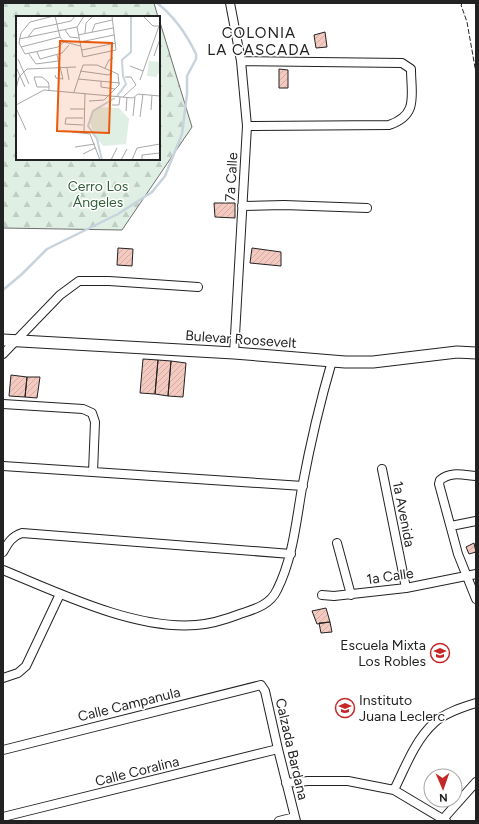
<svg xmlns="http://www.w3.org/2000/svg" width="479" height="824" font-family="Figtree,sans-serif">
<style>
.forest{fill:url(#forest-firs);stroke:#6f6f6f}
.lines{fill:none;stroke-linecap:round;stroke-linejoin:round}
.stream{stroke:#c7d3dd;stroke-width:2.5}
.building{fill:url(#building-hatch);stroke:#222}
.minor-casing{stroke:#222;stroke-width:10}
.secondary-casing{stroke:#222;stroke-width:13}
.minor{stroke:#fff;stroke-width:8}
.secondary{stroke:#fff;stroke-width:11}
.fence{stroke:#222;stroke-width:1;stroke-dasharray:5 2;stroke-linecap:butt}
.labels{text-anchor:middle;stroke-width:3;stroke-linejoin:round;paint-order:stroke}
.street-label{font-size:14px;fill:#222;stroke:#fff}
.park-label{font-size:14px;fill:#2f5e38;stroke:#fff}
.poi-label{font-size:14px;fill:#222;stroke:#fff;text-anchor:end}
.neighbourhood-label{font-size:15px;letter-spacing:1px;fill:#222;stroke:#fff}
.inset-river{fill:none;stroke:#c7d3dd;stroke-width:2}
.inset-road{fill:none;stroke:#a7a7a7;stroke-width:1}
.view{fill:#e8590c;fill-opacity:0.15;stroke:#e8590c;stroke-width:2}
.inset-edge{fill:none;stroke:#222;stroke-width:2}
</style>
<defs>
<pattern id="forest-firs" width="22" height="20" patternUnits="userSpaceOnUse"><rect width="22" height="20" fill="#e0efe3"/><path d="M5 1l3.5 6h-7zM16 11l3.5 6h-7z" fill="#c0cdc2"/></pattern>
<pattern id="building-hatch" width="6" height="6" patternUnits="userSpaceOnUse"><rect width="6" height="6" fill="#f3c9c0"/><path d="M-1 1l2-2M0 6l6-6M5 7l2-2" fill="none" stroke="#d0aca5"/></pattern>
</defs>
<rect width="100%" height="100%" fill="#fff"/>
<path class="forest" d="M3,3h151l4,14h-141v142h142v-140l33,108 -70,103 -119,-2z"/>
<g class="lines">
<path class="stream" d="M3,290l19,-16 25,-25 71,-35 34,-22 13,-16 17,-42 5,-40v-18l9,-17v-5c-10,-21 -21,-37 -39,-51"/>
</g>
<path class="building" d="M325,32l2,15 -11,1 -2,-13z
M279,69l9,1v18h-9z
M214,203h21v15l-20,-1z
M118,248l15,1 -1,17 -15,-1z
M252,248l29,4v14l-31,-3z
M143,359l15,1 -3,34 -15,-1z
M158,360l13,1 -3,35 -13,-2z
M171,361l15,2 -3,34 -15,-1z
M11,375l16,2 -2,20 -16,-1z
M27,377h13l-3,21 -12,-1z
M474,543l2,9 -7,2 -3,-7z
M326,608l4,14 -13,2 -5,-13z
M330,622l2,10 -11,1 -2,-10z"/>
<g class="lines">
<defs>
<path id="minor" d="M230,3l11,58 6,65 -13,227
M241,61l161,2 9,6c0,26 8,46 -22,56l-142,1
M242,206l42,-1 83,3
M3,354l57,-59 19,-14h30l89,6
M3,404l80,5 9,4 3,9 -2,50
M3,466l300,20
M382,469l24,119
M476,476c-13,-1 -25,-5 -36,4l-1,4 19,70 18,45
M451,526l25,-5
M337,543l14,52
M3,552c5,-9 9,-16 19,-19l269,21
M3,570c56,23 132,60 193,55 15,-1 31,-6 44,-11 15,-5 30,-9 37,-24 16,-32 19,-68 25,-102 8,-43 18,-86 30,-127
M322,595l12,1 72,-8 70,-14
M3,678l15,-5 8,-7 34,-72
M3,750l258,-65 4,6 13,58 18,72
M286,783l22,-2h40l46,9 52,31
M394,790c11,-22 21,-50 40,-67 10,-10 29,-16 42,-20
M3,817l275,-68
M444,818l32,-36
M279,821l16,-4"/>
<path id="secondary" d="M3,340l231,13 111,9h28l84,-10 19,1"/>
</defs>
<use href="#minor" class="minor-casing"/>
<use href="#secondary" class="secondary-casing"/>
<use href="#minor" class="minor"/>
<use href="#secondary" class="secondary"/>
<path class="fence" d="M463,3l-2,2 6,17 9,51"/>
</g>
<defs>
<symbol id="school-ring" viewBox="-11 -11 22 22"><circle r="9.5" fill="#fff" stroke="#c62828" stroke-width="1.5"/><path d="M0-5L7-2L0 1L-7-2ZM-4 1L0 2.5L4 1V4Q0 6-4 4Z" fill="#c62828"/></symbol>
</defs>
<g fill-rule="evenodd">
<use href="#school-ring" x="429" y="642" width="22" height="22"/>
<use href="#school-ring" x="334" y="697" width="22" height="22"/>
</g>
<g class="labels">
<g class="street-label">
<text transform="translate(231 177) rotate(-87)" y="5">7a Calle</text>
<text transform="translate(241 339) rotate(4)" y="5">Bulevar Roosevelt</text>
<text transform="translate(404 514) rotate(79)" y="5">1a Avenida</text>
<text transform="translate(390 576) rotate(-8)" y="5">1a Calle</text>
<text transform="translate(129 704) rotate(-14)" y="5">Calle Campanula</text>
<text transform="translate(292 749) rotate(77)" y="5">Calzada Bardana</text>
<text transform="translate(137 771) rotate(-14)" y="5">Calle Coralina</text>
</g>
<g class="park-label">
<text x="98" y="191">Cerro Los<tspan x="98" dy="16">Ángeles</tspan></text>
</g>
<g class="poi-label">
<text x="426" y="650">Escuela Mixta<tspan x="426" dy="16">Los Robles</tspan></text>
<text x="359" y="705" text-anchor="start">Instituto<tspan x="359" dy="16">Juana Leclerc</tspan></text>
</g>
<g class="neighbourhood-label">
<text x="259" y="38">COLONIA<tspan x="259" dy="17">LA CASCADA</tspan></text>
</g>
</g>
<g transform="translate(16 16)">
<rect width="144" height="144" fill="#fff"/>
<path d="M81,91l22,1 10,11 -3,25 -23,2 -10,-13 -4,-15z" fill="#e0efe3"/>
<path d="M133,45l10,1 1,12h-3v3l-10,-1z" fill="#e0efe3"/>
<path class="inset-river" d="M101,80l9,-12 -3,-8 -1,-16 9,-8v-36M86,144l-5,-21 -9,-13 5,-15 22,-13"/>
<path class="inset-road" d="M38,0l-24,6 -9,11 -2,10 6,11 33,-7 6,-5M39,0l5,21 4,5 17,4M127,0l10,10h7M61,11l6,30 33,-7 -4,-34M61,11l7,-11M49,14l5,7 9,1M76,16l3,-8 17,-4M69,17l1,-10 7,-7M62,19l35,-7M12,21l6,-8 37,-8 4,-5M3,23l58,-12M64,26l34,-7M5,31l39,-10M66,34l34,-7M21,36l3,7 22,-6 7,-8M13,38l7,10 22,-3M138,40l6,-17M2,43l11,25M114,50l13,5M0,51l9,20M51,52l2,12M89,52l4,-8 4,-2M64,55l29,4 3,-4M39,59l1,3 7,1 -6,-24M62,63l42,4M124,64l19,-54M85,65v6l14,2M0,73l3,-12 8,-8 49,-2M33,75v-6l-1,-3 -6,-5h-8l3,10h12M58,76l9,-27h14l21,9 1,11 -15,15 -15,1M107,81l13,-12 -5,-8h-6M0,89l28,-15 89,8 5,-4 22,2M96,89h7l1,-8M0,92l10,22M54,93h14M135,94l1,-15M110,95l1,-14M117,100l2,-19M124,101l3,-23M67,102h-17l-1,6 18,1M56,116l18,2 10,26M68,116l1,-39M59,131l20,-3M67,138l12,-6M95,144l6,-12M105,144l6,-11M116,144l5,-12 23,-4M126,144v-5l18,-2"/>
<path class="view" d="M44,25l52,2 -3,90 -52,-2z"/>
<rect width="144" height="144" class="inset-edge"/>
</g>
<rect width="479" height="824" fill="none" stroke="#222222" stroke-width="8"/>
<g transform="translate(443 788) rotate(178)"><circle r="19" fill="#ffffff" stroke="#a7a7a7"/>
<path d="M0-3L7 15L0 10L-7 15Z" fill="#c62828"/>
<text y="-6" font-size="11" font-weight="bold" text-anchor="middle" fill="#222222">N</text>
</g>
</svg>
